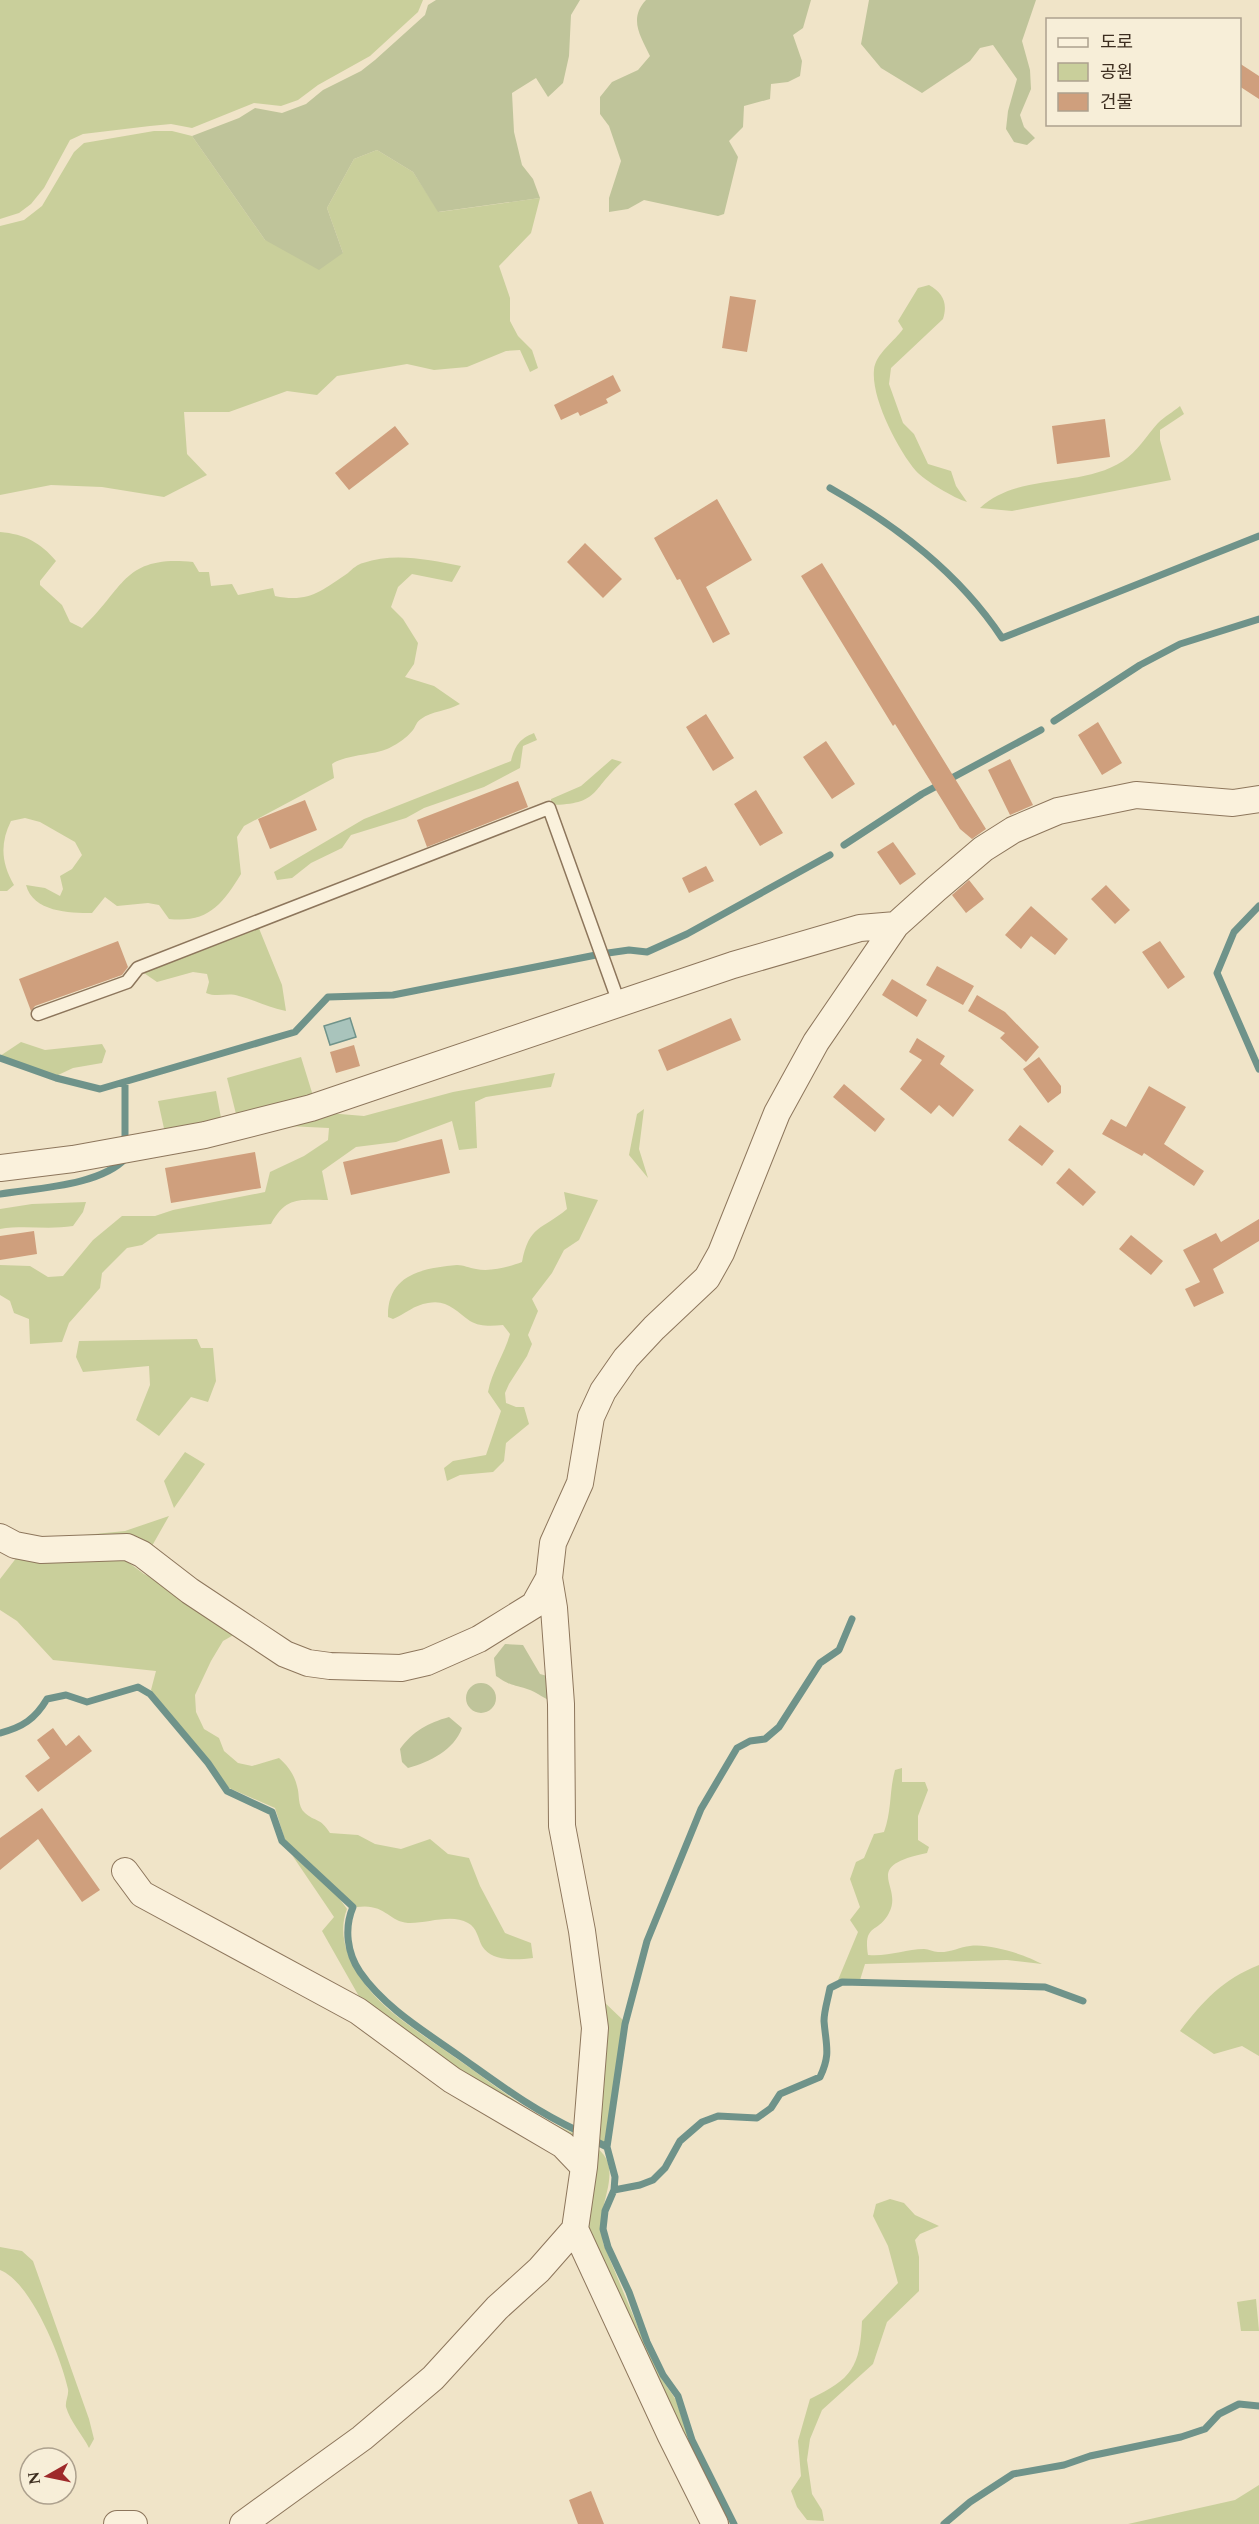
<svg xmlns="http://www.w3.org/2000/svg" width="1259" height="2524" font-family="Spectral,'Noto Sans KR',serif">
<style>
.green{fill:#c9cf9b}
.cemetery{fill:#bfc49a}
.water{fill:#a9c4bc;stroke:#6f938a;stroke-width:1.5}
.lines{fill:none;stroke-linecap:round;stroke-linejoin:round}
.stream{stroke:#6f938a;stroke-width:7}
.building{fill:#cf9f7d}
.lane-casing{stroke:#8d765c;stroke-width:15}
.street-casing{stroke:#8d765c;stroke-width:28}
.lane{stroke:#faf1dc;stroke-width:12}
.street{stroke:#faf1dc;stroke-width:26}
</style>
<rect width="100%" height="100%" fill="#f0e4c8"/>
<path class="green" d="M0,0h423l-5,12 -48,44 -52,29 -20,15 -17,6 -27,-3 -62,25 -21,-4 -21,2 -67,8 -13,6 -26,48 -13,16 -12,9 -19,6z
M154,131h18l20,5 73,104 78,13 -16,-45 27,-49 23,-9 36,22 26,40 101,-14 -9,35 -32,33 11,32v23l8,15 14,14 6,18 -8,4 -10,-22 -14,1 -39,16 -33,3 -27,-6 -70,12 -20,19 -30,-4 -58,21h-45l3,42 20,21 -43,22 -62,-10 -51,-2 -51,10v-269l24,-6 18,-14 32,-54 10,-9z
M929,285c14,8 19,18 14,34l-52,49 -2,16 14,39 11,11 14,30 23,7 5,15 11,16c-13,-4 -42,-21 -51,-31 -18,-21 -45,-73 -42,-101 1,-16 21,-29 29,-41l-5,-8 20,-33z
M1180,406l4,8 -24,16v10l11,40 -159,31 -32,-3c38,-36 100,-19 143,-47 14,-9 24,-26 35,-38 6,-6 15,-11 22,-17z
M0,532c25,2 41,11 56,29l-16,20v4l22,20 8,17 12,6c43,-40 41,-73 111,-66l6,10h10l2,14 21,-2 6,11 35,-7 2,8c34,7 46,-5 73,-23 4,-4 10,-9 15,-10 32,-11 66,-3 98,3l-9,16 -40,-8 -14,13 -7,20 12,12 15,24 -4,21 -9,13 29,9 26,18c-13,7 -28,7 -39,15 -5,3 -5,7 -8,11 -6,8 -22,19 -32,21 -14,4 -38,5 -49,13l2,14 -90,48 -7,11 4,37c-19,31 -33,49 -72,45l-10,-14 -11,-2 -31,3 -12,-9 -13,16c-23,0 -59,-1 -66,-28l19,3 15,8 3,-7 -3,-13 12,-7 10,-14 -7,-13 -35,-20 -15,-4 -14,3c-11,22 -10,42 3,64l-7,6h-7z
M534,733l3,7 -14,6 -3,22 -36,19 -60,21 -18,10 -55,17 -9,13 -31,15 -19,15 -15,2 -3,-8 90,-53 147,-58c4,-15 8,-22 23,-28z
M612,759l10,3c-32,29 -22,42 -71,43v-6l30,-13z
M258,926l24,59 4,26c-17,-3 -31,-11 -47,-15 -12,-4 -21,2 -33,-3l3,-11 -2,-8 -14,-2 -36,10 -16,-11z
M21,1042l24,8 57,-6 4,7 -4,12 -29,5 -17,8 -56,-20z
M301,1057l13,42 -77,19 -10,-40z
M555,1073l-4,14 -65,10 -11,5 2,46 -18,2 -7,-29 -56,21 -40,5 -34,24 6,29c-28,0 -42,-4 -57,24l-113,10 -16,11 -15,3 -25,25 -2,15 -31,35 -7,19 -32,2 -1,-25 -15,-6 -4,-12 -10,-6v-30l30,1 18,11 15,-1 30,-36 29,-24h33l18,-6 92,-18 5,-20 34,-16 24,-16 1,-12 -42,-2 41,-13 36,3 89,-24z
M216,1091l6,32 -57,10 -7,-32z
M644,1109l-5,40 9,29 -19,-23 8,-41z
M564,1192l34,8 -19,40 -15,10 -12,23 -20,26 6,12 -10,24 4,9 -5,12 -18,28 -4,9 1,10 10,4h8l5,17 -23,19 -2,18 -11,11 -33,3 -13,6 -3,-13 9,-7 33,-6 15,-44 -13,-19c4,-21 16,-37 22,-58l-7,-9c-11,1 -23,2 -33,-4 -14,-10 -23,-22 -42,-18 -14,2 -23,11 -35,16l-5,-2c-1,-42 34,-49 69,-52 7,0 12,3 19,4 14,3 33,-2 46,-7 7,-37 20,-32 45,-53z
M86,1202l-3,10 -10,14c-24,4 -49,-1 -73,3v-20l32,-5z
M197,1339l4,9h12l3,33 -8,21 -17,-5 -32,39 -23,-16 14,-35 -1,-19 -66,6 -7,-15 3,-16z
M185,1452l20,12 -31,44 -10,-27z
M169,1516l-21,37 -67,-9 4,-9 40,-4z
M17,1557h104l23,17 36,18 57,41 -14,8 -12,20 -16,34 1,17 8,17 15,9 5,13 14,12 14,3 27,-8c9,8 15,16 18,28 3,9 0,20 8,27 10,9 15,4 25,20l28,2 17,9 26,5 29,-10 18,15 21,4 11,28 25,47 26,10 2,15c-17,2 -41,4 -51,-12 -4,-8 -5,-18 -14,-23 -17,-10 -42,1 -60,0 -20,-2 -23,-20 -51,-16l-72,-67 -10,-32 -46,-20 -78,-98 5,-19 -103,-11 -36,-39 -17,-11v-31z
M902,1768v14h23l3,8 -10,26v24l11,7 -2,6c-68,14 -23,32 -38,60 -11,21 -26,10 -21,42 20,2 38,-6 56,-6 5,0 9,3 14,3 11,1 22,-5 32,-6 19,-3 56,9 72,18l-35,-4 -142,4 -5,16h-22l20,-48 -8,-12 10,-13 -10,-28 6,-17 8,-4 10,-24 10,-2c8,-22 5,-40 11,-62z
M292,1855l42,36 13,18c-9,23 -1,47 13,68 21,33 59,55 90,77 28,19 54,40 83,58 15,10 32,17 49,25l-3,8 -61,-34 -153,-104 -43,-76 12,-14z
M1259,1965v91l-17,-10 -28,8 -34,-23c23,-30 43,-52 79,-66z
M603,2001l21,20 -19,122 -12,-6z
M592,2145c27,15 16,40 11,64 -3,12 -1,23 0,34l42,101 15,32 16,24 13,40 41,84h-6l-136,-290z
M890,2199l14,4 11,12 24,11 -19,8 -5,6 4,17v34l-32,31 -14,42 -51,46 -12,29 -3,21 5,34 10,16 2,11 -17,-1 -10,-13 -6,-16 10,-15 -3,-35 12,-42c42,-20 50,-32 52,-78l36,-38 -10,-37 -15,-30 3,-12z
M0,2247l22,4 11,10 56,158 5,20 -5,9c-6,-12 -19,-27 -23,-41 -1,-5 3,-12 2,-18 -7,-32 -37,-107 -68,-119z
M1256,2299l3,32h-18l-4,-29z
M1259,2485v39h-131l107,-24z"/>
<path class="cemetery" d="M436,0h144l-9,15 -2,41 -6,27 -15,14 -12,-19 -24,15 2,39 8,33 11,14 7,19 -102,14 -25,-40 -36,-22 -23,9 -27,49 16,45 -24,17 -54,-30 -73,-104 47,-18 16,-10 27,5 24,-9 17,-14 38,-19 14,-11 50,-45 3,-10z
M646,0h165l-8,28 -10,7 9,26 -2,15 -12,6 -17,2 -1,15 -26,7 -1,21 -14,14 9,16 -14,57 -6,2 -74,-16 -16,9 -19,3v-14l12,-37 -12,-35 -9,-12v-17l12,-15 26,-12 12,-14c-9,-19 -22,-37 -4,-56z
M869,0h167l-14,41 8,29 1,19 -11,26 4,12 11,11 -8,7 -13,-3 -8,-13 2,-18 9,-32 -24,-34 -13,3 -10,13 -48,32 -41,-25 -20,-24z
M505,1644l18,1 17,29 14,4 3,26c-11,-4 -20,-12 -30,-15 -16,-5 -16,-3 -31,-13l-2,-18z
M466 1698a15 15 0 1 1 30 0a15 15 0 1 1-30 0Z
M449,1717l13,11c-8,22 -32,34 -54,40l-6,-6 -2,-13c13,-18 28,-26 49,-32z"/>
<path class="water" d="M350,1018l6,19 -26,8 -6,-19z"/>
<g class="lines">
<path class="stream" d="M830,488c67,38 129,85 172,150l257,-102
M1054,721l86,-56 40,-21 79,-25
M844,845l78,-51 119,-64
M1259,906l-25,26 -17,41 42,96
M0,1058l56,20 44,11 195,-57 33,-35 65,-2 208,-41 28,-4 18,2 40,-18 143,-79
M125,1143v-61
M0,1194c36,-6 100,-8 126,-36
M0,1733c23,-6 35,-14 47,-34l19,-4 21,7 51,-15 12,7 58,69 19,28 45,21 10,29 71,66c-9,21 -6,46 7,65 24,35 64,59 98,83 41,29 73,54 120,76
M597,2142l10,5 8,30 -1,13 -9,21 -2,18 5,18 21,45 18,50 16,33 15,21 14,44 42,84
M607,2147l18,-123 22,-83 54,-132 36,-61 13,-7 15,-2 14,-12 41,-64 19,-13 13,-31
M614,2190l26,-5 13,-5 12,-12 15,-27 22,-19 16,-6 39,2 14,-10 9,-14 40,-17c11,-23 6,-31 4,-56 0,-10 4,-22 6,-33l12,-6 203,5 38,14
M944,2524l26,-22 43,-28 51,-9 26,-9 91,-19 24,-8 14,-15 20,-10 20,2"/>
</g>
<path class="building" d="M1239,63l20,13v23l-20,-13z
M730,296l26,4 -9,52 -25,-4z
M613,375l8,16 -15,8 2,4 -28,13 -2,-4 -17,8 -7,-15z
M1105,419l5,38 -53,7 -5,-38z
M395,426l14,18 -60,46 -14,-17z
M717,499l35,61 -46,27 24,47 -17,9 -33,-64 -3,1 -23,-42z
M585,543l37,36 -19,19 -36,-36z
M822,563l164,266 -14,10 -12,-10 -65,-105 -2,2 -92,-150z
M706,714l28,44 -21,13 -27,-44z
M1098,722l24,41 -20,12 -24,-40z
M826,741l29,43 -23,15 -29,-42z
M1010,759l23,46 -23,10 -22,-45z
M518,781l10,26 -101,40 -10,-27z
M756,790l27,43 -23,13 -26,-42z
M305,800l12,30 -47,19 -12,-30z
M893,842l23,32 -16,11 -23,-33z
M706,866l8,15 -25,12 -7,-15z
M969,880l15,19 -18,14 -14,-18z
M1106,885l24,25 -15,14 -24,-25z
M1031,906l37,33 -13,16 -24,-19 -10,13 -16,-14z
M118,941l10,26 -6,8 -87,31 -4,5 -12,-32z
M1160,941l25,36 -17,12 -26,-37z
M937,966l37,20 -11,19 -37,-20z
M892,979l35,21 -10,17 -35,-22z
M977,995l28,17 34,35 -13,15 -26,-24 5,-5 -37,-22z
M731,1018l10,22 -74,31 -9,-21z
M917,1038l28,18 -5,8 34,26 -21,27 -14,-12 -8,9 -31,-25 22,-29 -13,-8z
M354,1045l6,21 -24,7 -6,-21z
M1039,1057l22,29v7l-13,10 -25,-34z
M844,1084l41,35 -10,13 -42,-35z
M1149,1086l37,21 -22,37 40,27 -10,15 -50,-33 -2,3 -40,-22 9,-15 15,8z
M1020,1125l34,26 -12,15 -34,-26z
M442,1139l8,34 -99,22 -8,-33z
M255,1152l6,36 -90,15 -6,-35z
M1069,1168l27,24 -13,14 -27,-23z
M1259,1219v22l-46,28 11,24 -30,14 -9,-18 15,-7 -17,-32 33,-17 5,9z
M34,1231l3,23 -37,6v-24z
M1131,1235l32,26 -12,14 -32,-26z
M53,1728l13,18 13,-11 13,16 -54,41 -13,-16 25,-18 -13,-18z
M42,1808l58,82 -18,12 -44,-63 -38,31v-32z
M591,2491l13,33h-26l-9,-24z"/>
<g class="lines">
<defs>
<path id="lane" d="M38,1014l89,-32 11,-14 411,-160 70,195"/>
<path id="street" d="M0,1168l73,-9 132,-24 106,-27 422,-143 127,-37 36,-3
M0,1537l15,8 26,5 86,-3 15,7 48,37 95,63 23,9 22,3 71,2 26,-6 52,-23 55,-34 15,-27
M125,1871l17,23 216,117 94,69 111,65 21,22
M575,2229l96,207 44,88
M117,2524h17
M243,2524l119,-86 71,-60 64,-70 42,-38 36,-41 9,-62 11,-139 -13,-97 -20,-105 -1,-122 -7,-96 -5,-30 4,-35 27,-60 11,-66 12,-26 23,-33 28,-30 53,-50 14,-25 56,-140 39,-71 80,-117 40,-36 47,-40 30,-19 45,-19 78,-16 97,8 26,-4"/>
</defs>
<use href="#lane" class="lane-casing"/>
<use href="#street" class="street-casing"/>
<use href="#lane" class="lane"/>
<use href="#street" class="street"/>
</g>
<rect x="1046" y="18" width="195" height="108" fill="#f7eed8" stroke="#ada18e" stroke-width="1.5"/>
<rect x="1058" y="38" width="30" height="9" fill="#faf1dc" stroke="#ada18e" stroke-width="1.5"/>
<text x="1100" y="48" font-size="18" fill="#3d2e20">도로</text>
<rect x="1058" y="63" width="30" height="18" fill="#c9cf9b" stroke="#ada18e" stroke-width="1.5"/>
<text x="1100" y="78" font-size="18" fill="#3d2e20">공원</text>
<rect x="1058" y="93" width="30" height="18" fill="#cf9f7d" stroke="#ada18e" stroke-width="1.5"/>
<text x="1100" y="108" font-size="18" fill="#3d2e20">건물</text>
<g transform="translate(48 2476) rotate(261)"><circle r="28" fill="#f7eed8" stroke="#ada18e" stroke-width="1.5"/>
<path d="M0-4.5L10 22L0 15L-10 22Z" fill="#9e2a2b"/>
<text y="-9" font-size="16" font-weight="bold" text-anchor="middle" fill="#3d2e20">N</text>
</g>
</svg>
